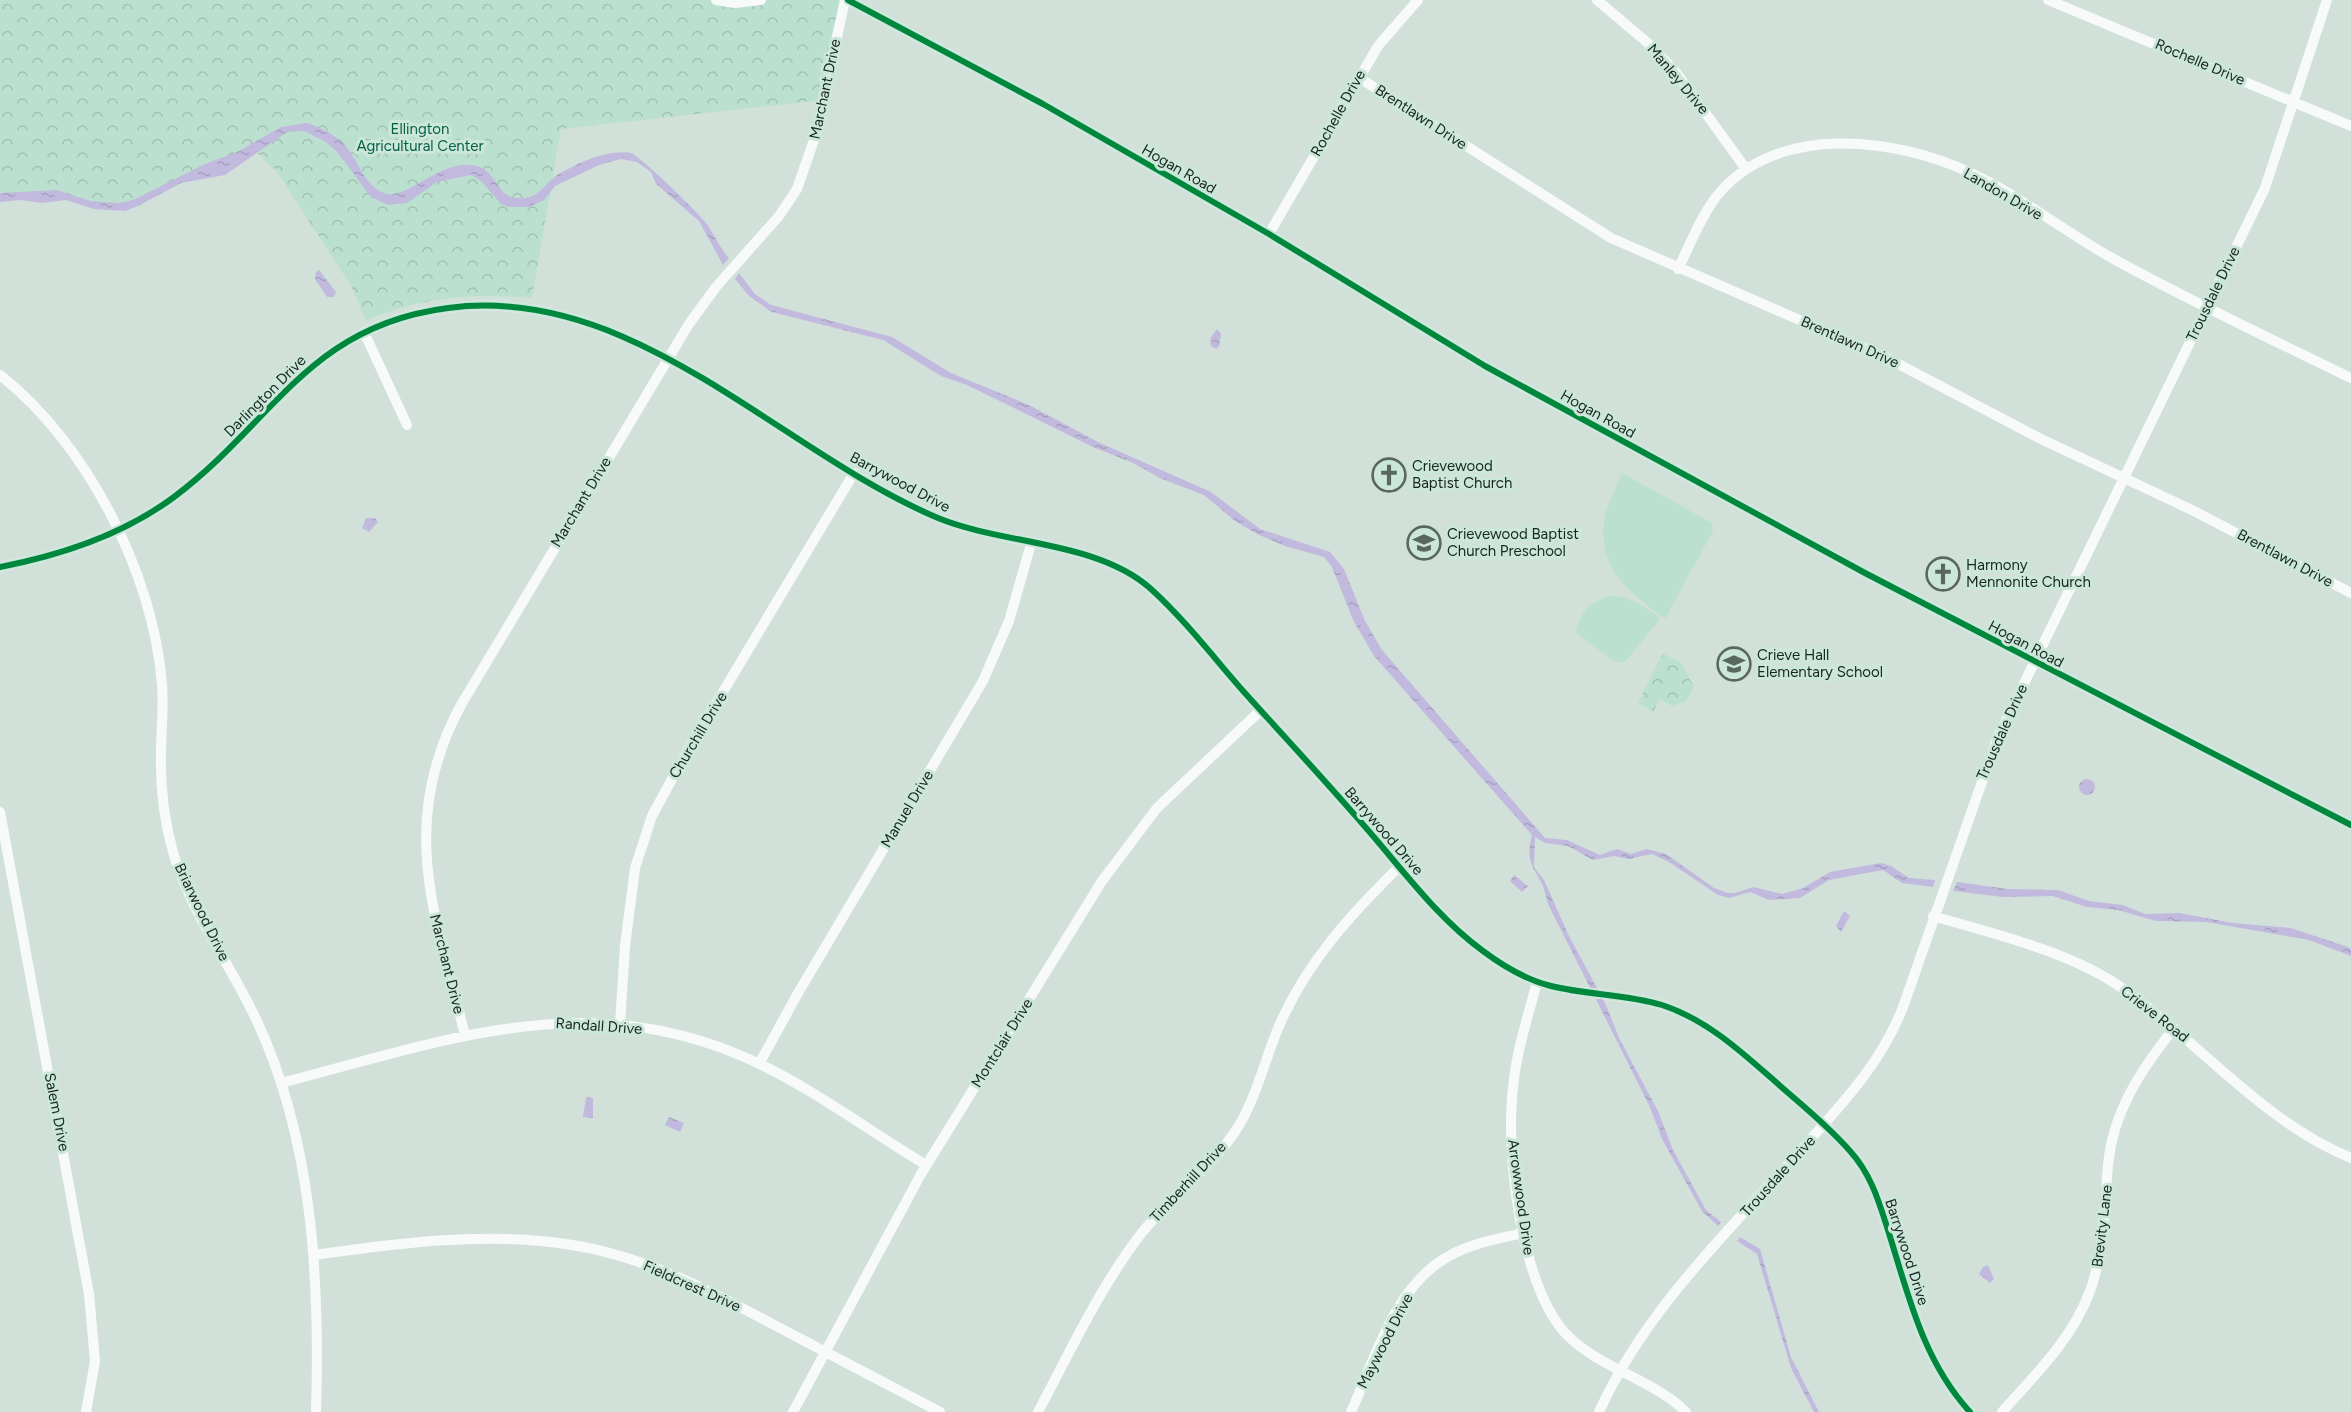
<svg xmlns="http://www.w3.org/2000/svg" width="2351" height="1412" font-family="Figtree,sans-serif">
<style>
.grass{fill:#bce0d0}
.park{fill:url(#park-crowns)}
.water{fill:url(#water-ripples)}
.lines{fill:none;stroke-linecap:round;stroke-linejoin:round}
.minor{stroke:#f8faf9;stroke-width:10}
.cycleway-casing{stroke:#cbe7da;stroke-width:10}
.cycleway{stroke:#00873e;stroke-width:6}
.labels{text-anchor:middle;stroke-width:6;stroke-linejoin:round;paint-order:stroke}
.street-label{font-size:15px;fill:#1a2520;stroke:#cbe7da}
.park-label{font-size:15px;fill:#066146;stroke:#cbe7da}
.poi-label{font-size:15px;fill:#1a2520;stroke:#cbe7da;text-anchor:start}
</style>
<defs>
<pattern id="park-crowns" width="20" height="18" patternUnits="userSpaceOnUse" patternTransform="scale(1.5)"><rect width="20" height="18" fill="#bce0d0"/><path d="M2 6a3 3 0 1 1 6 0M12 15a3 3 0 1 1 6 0" fill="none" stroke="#a1c0b2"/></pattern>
<pattern id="water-ripples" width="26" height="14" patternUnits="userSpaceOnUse" patternTransform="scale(1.5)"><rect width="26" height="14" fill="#c1bade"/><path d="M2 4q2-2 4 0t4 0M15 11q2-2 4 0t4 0" fill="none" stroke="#a5a0be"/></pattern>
</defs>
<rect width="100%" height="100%" fill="#d1e1d9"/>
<path class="grass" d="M1622,473l90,50 1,8 -48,88c-35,-26 -67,-49 -61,-98 2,-15 12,-33 18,-48z
M1609,596c17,-2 38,11 51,23l-35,43h-10l-39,-29c3,-20 14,-31 33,-37z"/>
<path class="park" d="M0,0h845l-22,100 -262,29 -29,169c-62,-5 -108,-1 -166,22l-15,-34 -74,-114 -26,-25 -120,57h-37l-34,-9 -60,-1z
M1663,653l18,10 13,24 -9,15 -13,4 -12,-7 -7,13 -15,-9z"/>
<path class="water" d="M307,123c13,4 26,11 36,20 15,15 21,45 44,51 17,4 46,-24 70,-28 47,-8 31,36 68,32 15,-2 20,-14 32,-23 6,-4 14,-7 21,-11 14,-7 37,-14 53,-11 8,2 69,61 76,71 8,12 13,24 22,34l-6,7 -24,-44 -43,-37 -5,-12 -14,-10 -16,-3 -22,6 -44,21 -11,14 -15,7h-21l-7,-3 -20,-23 -10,-6 -34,7 -30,21 -19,2 -17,-8 -33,-44 -12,-11 -22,-11 -17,1 -62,43 -44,8 -43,23 -13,5 -31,-2 -28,-9 -24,3 -21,-3 -21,2v-9l57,-3 33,11 29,2 14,-3 72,-36 32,-12 44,-25z
M319,270l17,22 -2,5h-7l-12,-18 1,-7z
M739,273l16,21 16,11 121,32 59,36 78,32 69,37 113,50 49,37 70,23 14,17 21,52 17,29 163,188 22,2 33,15 17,-6 14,5 16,-5 19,5 48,34 14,5h7l18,-6 29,7 21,-6 27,-16 51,-9 10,3 18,12 26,2 -2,7 -31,-4 -19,-13 -54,10 -29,18 -31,2 -19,-8 -21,6 -11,-3 -49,-33 -17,-8 -23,5 -15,-3 -21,4 -25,-14 -23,-3 -10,-6 -1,30 10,13 24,54 37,69 15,37 38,71 15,39 33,60 15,12 -3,4 -16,-15 -39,-70 -14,-36 -100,-199c-3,-7 -4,-16 -7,-22 -11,-20 -16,-25 -10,-49l-158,-179 -21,-36 -21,-53 -8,-10 -39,-11 -28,-12 -22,-13 -31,-26 -42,-16 -31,-17 -36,-14 -128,-63 -26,-9 -58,-36 -111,-28 -23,-16 -14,-17z
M1217,329l4,5 -2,12 -3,3 -5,-3 -1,-7z
M366,518h9l3,4 -9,10 -7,-4z
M2079 787a8 8 0 1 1 16 0a8 8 0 1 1-16 0Z
M1514,875l14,11 -6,6 -12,-11z
M1957,882l51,7 50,1 31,11 34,4 22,9 34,-1 54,10 58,5 57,19 3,2v7l-42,-16 -103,-18 -50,-1 -38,-11 -31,-3 -34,-11 -50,1 -50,-6z
M1844,911l6,5 -9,16 -5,-6z
M586,1097l7,1v20l-10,-1z
M669,1117l15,6 -4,9 -15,-7z
M1740,1237l20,12 31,108 28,55h-5l-23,-44 -34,-114 -20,-13z
M1988,1265l6,14 -4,4 -11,-9 4,-7z"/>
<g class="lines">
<path class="minor" d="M716,0l19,3 26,-3
M848,0l195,104 226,130 216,132 380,207 486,252
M1597,0l52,44 26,27 71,98
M2048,0l303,126
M1358,77l253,161 276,120 152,80 155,73 157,82
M1269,234l109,-188 40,-46
M1678,269c12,-24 22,-51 38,-72 59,-75 180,-60 257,-23 49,23 92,58 139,84 78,43 159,81 239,120
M364,332l43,93
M0,375c87,68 154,200 162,310 2,23 -1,45 -1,67 -1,33 3,68 12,100 17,59 56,110 82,165 58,121 65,263 61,395
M0,567c62,-12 123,-32 174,-70 100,-75 134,-171 274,-189 186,-25 331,143 490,210 66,27 160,23 213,71 34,31 63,69 93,103 45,50 91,99 135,151 32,38 64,79 104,108 20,15 44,29 68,35 36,9 75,8 111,19 49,16 86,53 124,86 22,19 45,38 64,60 21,23 29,51 38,79 20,64 35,131 82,182
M0,812l89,482 6,67 -9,51
M1933,916c64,19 137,35 192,74 76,54 138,132 226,168
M1537,982c-9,35 -21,70 -24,106 -8,65 8,201 55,248 34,33 84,43 118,76
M620,1024l5,-78 10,-78 17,-52 33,-61 169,-282
M465,1035c-30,-120 -68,-212 -4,-330l228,-381 27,-37 63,-71 18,-27 18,-52 30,-137
M759,1064l39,-71 185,-312 26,-60 22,-77
M281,1083c163,-42 305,-98 470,-23 58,26 120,72 175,105
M314,1255c85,-12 172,-24 258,-10 83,13 154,55 227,93 47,25 94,49 141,74
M793,1412l128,-238 181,-293 55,-73 104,-98
M1038,1412c32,-60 61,-123 102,-177 30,-39 72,-66 98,-108 19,-31 27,-68 41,-101 28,-64 71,-111 120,-159
M1351,1412c24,-53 43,-126 98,-156 23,-13 49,-17 74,-23
M1599,1412c46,-102 129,-180 202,-262 40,-45 80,-86 102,-143l94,-268 268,-551 62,-188
M2002,1412c33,-37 71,-74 88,-121 15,-41 14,-83 18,-126 5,-54 33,-95 66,-137"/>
<defs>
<path id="cycleway" d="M848,0l195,104 226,130 216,132 380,207 486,252
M0,567c62,-12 123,-32 174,-70 100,-75 134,-171 274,-189 186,-25 331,143 490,210 66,27 160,23 213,71 34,31 63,69 93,103 45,50 91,99 135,151 32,38 64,79 104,108 20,15 44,29 68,35 36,9 75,8 111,19 49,16 86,53 124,86 22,19 45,38 64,60 21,23 29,51 38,79 20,64 35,131 82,182"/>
</defs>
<use href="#cycleway" class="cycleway-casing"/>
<use href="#cycleway" class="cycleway"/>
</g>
<defs>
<symbol id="church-ring" viewBox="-11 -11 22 22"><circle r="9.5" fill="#cbe7da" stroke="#5a6761" stroke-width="1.5"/><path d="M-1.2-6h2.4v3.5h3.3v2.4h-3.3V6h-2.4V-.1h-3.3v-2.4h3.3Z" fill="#5a6761"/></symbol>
<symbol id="school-ring" viewBox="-11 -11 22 22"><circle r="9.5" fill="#cbe7da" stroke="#5a6761" stroke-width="1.5"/><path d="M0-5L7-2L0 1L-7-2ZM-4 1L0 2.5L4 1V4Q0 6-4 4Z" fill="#5a6761"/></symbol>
</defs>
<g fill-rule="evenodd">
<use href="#church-ring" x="1370" y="456" width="38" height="38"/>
<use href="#school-ring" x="1405" y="524" width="38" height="38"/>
<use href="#church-ring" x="1924" y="555" width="38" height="38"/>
<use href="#school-ring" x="1715" y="645" width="38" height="38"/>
</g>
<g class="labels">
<g class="street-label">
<text transform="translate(2200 62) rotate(23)" y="5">Rochelle Drive</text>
<text transform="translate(1678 79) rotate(50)" y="5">Manley Drive</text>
<text transform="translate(825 89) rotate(-78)" y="5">Marchant Drive</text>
<text transform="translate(1338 113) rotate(-61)" y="5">Rochelle Drive</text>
<text transform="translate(1421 117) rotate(33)" y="5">Brentlawn Drive</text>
<text transform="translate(1179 169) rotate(30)" y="5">Hogan Road</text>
<text transform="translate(2003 194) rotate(30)" y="5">Landon Drive</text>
<text transform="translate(2213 294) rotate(-64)" y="5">Trousdale Drive</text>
<text transform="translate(1850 342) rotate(24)" y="5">Brentlawn Drive</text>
<text transform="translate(265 396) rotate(-45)" y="5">Darlington Drive</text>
<text transform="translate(1598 414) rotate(29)" y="5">Hogan Road</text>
<text transform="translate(900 482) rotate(28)" y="5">Barrywood Drive</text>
<text transform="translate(581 502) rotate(-59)" y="5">Marchant Drive</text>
<text transform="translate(2285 558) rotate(28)" y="5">Brentlawn Drive</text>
<text transform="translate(2026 644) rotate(28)" y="5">Hogan Road</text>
<text transform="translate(2002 732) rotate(-66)" y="5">Trousdale Drive</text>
<text transform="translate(698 735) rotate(-59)" y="5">Churchill Drive</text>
<text transform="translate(907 809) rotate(-59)" y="5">Manuel Drive</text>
<text transform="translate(1384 831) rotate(49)" y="5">Barrywood Drive</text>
<text transform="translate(202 912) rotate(64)" y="5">Briarwood Drive</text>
<text transform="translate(447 964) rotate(76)" y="5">Marchant Drive</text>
<text transform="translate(2155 1014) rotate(38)" y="5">Crieve Road</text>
<text transform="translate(599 1026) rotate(4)" y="5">Randall Drive</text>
<text transform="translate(1002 1043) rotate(-58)" y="5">Montclair Drive</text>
<text transform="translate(57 1112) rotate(79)" y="5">Salem Drive</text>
<text transform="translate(1778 1176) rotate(-48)" y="5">Trousdale Drive</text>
<text transform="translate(1188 1182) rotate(-47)" y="5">Timberhill Drive</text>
<text transform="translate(1521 1197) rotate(82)" y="5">Arrowwood Drive</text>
<text transform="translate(2102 1226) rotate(-83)" y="5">Brevity Lane</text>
<text transform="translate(1907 1252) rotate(72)" y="5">Barrywood Drive</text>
<text transform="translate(692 1286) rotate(24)" y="5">Fieldcrest Drive</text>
<text transform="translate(1385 1341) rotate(-63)" y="5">Maywood Drive</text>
</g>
<g class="park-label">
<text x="420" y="134">Ellington<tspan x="420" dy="17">Agricultural Center</tspan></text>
</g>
<g class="poi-label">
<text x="1412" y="471">Crievewood<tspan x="1412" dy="17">Baptist Church</tspan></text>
<text x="1447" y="539">Crievewood Baptist<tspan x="1447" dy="17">Church Preschool</tspan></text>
<text x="1966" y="570">Harmony<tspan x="1966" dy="17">Mennonite Church</tspan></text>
<text x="1757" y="660">Crieve Hall<tspan x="1757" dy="17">Elementary School</tspan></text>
</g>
</g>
</svg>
